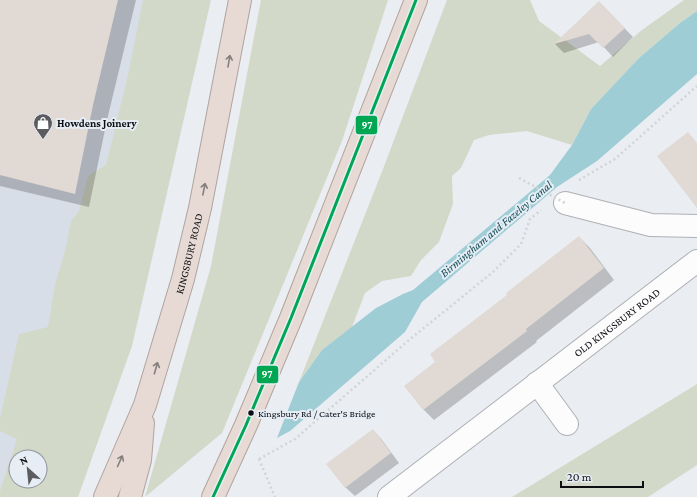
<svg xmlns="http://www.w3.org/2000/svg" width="697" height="497" font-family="'Crimson Pro',serif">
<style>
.built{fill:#d8dee8;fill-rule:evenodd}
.green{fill:#d3d9c8;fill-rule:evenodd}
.water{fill:#9ecdd6}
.shadow{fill:#0003}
.building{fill:#e0d9d4}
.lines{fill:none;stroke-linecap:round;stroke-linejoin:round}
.minor-casing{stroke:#aeb0b4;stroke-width:24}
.highway-casing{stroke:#b1a49e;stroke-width:24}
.path{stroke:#d2d4d5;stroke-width:2.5;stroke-dasharray:2 3;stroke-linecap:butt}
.minor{stroke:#fcfcfd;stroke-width:22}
.highway{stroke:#e7d9d3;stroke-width:22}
.path-bridge{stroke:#d2d4d5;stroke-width:2.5;stroke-dasharray:2 3;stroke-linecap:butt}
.bus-1-casing{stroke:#e6edf5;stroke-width:6}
.bus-1{stroke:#00a651;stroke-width:3}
.oneway{stroke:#847e7c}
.bus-dot{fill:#0c0e11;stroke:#e6edf5;stroke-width:1.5}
.labels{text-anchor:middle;stroke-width:4;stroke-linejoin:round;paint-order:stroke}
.bus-label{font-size:10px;fill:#0c0e11;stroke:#e6edf5;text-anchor:start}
.poi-label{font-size:11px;font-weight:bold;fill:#0c0e11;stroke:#e6edf5;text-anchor:start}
.street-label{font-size:11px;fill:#0c0e11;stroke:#e6edf5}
.water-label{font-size:12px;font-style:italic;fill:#144e56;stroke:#e6edf5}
.line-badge{stroke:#e6edf5;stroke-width:1.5}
.badge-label{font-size:11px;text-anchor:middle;font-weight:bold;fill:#fff}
</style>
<rect width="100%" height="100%" fill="#eaedf2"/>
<path class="built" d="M0,0h158l-114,497h-44zM16,457h24v24h-24z"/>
<path class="green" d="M143,0h68l-79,346 -54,151h-78v-6l17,-52 -17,-8v-13l19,-84 29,-7 7,-43 10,-33 6,-30 8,-10 9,-35 18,-11 22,-90zM16,457h24v24h-24z
M261,0h127l-46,141 -120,292 -77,64 66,-231z
M447,0h83l9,21 61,45 42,-36 42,-30h13v11l-17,12 -41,35 -48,51 -19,36 -45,-14 -38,4 -15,5 -13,28 -9,8 1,28 -14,38 -18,18 -10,16 -29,5 -17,12 -13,34 -30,23 -23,32 84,-213z
M697,384v81l-49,32h-136z"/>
<path class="water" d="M697,11v63l-100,87 -40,26 -135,115 -17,30 -115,99 -13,7 22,-56 23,-32 54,-42 27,-14 10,-4 137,-115 22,-30 19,-36 48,-51 41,-35z"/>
<path class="shadow" d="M0,0h136l-29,120 -18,87 -89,-21z
M599,2l34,35 -20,20 -14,-15 -35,11 -9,-9z
M579,237l11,11 24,32 -78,61 1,1 -103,78 -11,-11 14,-47 72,-67z
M373,430l9,10 17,23 -44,33 -10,-9z"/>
<path class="building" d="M0,0h118l-25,105 -18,89 -75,-19z
M599,1l26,27 -22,20 -14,-14 -35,10z
M688,132l9,11v65l-40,-52z
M579,236l25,32 -78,61 1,2 -104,79 -19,-24 31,-24 -5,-8 77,-59 -1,-2z
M373,429l18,24 -46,35 -19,-24z"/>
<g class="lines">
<defs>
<g id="minor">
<path d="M565,203l86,22 46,1"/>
<path d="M537,383l30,41"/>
<path id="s1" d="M389,497l308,-236"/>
</g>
<g id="highway">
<path id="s2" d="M105,497l40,-92 38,-126 17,-71 40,-208"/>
<path d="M130,497l10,-37 3,-37"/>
<path d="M213,497l33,-72 45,-107 125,-318"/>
</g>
</defs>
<use href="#minor" class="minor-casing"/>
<use href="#highway" class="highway-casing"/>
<path class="path" d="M579,180l36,-21 82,-73
M259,459l36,-20 114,-99 84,-68 28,-28 9,-25 11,-9
M259,459l16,38"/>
<use href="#minor" class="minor"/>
<use href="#highway" class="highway"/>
<path class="path-bridge" d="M519,178l46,25"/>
<defs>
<path id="bus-1" d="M213,497l33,-72 45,-107 125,-318"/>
</defs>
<use href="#bus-1" class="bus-1-casing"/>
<use href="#bus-1" class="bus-1"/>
</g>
<defs><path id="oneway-shaft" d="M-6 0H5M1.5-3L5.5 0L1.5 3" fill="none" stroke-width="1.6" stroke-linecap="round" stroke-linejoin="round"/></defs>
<g class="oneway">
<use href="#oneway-shaft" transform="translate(229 61) rotate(-80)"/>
<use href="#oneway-shaft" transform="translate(204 189) rotate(-79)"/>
<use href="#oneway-shaft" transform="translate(156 368) rotate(-74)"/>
<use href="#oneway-shaft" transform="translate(120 461) rotate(-66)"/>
</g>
<defs>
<symbol id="shop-pin" viewBox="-11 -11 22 30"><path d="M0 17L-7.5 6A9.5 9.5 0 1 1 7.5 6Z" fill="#5a5c60" stroke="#e6edf5"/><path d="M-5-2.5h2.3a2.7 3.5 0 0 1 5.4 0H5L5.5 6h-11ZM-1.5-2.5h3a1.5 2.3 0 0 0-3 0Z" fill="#fff"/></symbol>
</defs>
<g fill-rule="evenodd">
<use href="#shop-pin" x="32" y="112" width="22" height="30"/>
</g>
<circle class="bus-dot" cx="251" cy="413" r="3.5"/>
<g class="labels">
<g class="bus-label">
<text x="258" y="417">Kingsbury Rd / Cater'S Bridge</text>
</g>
<g class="poi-label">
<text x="57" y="127">Howdens Joinery</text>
</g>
<g class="street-label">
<text dy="4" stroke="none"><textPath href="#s2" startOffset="258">KINGSBURY ROAD</textPath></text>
<text dy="4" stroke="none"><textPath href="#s1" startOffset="287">OLD KINGSBURY ROAD</textPath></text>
</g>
<g class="water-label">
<text transform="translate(496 229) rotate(-40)" y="4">Birmingham and Fazeley Canal</text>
</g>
</g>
<g class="line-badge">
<rect x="355" y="115" width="23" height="20" rx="4" fill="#00a651"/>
<rect x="256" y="365" width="23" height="19" rx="4" fill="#00a651"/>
</g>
<g class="badge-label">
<text x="367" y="129">97</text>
<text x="267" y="378">97</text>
</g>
<g transform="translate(28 469) rotate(333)"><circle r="19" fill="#e6edf5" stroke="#8f949a"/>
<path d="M0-3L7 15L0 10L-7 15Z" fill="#5a5c60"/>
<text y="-6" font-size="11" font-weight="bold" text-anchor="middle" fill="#0c0e11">N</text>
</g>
<path d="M561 481v6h82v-6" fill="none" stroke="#0c0e11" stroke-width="2"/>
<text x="567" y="481" font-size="12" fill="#0c0e11" stroke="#e6edf5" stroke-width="3" paint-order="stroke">20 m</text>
</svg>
